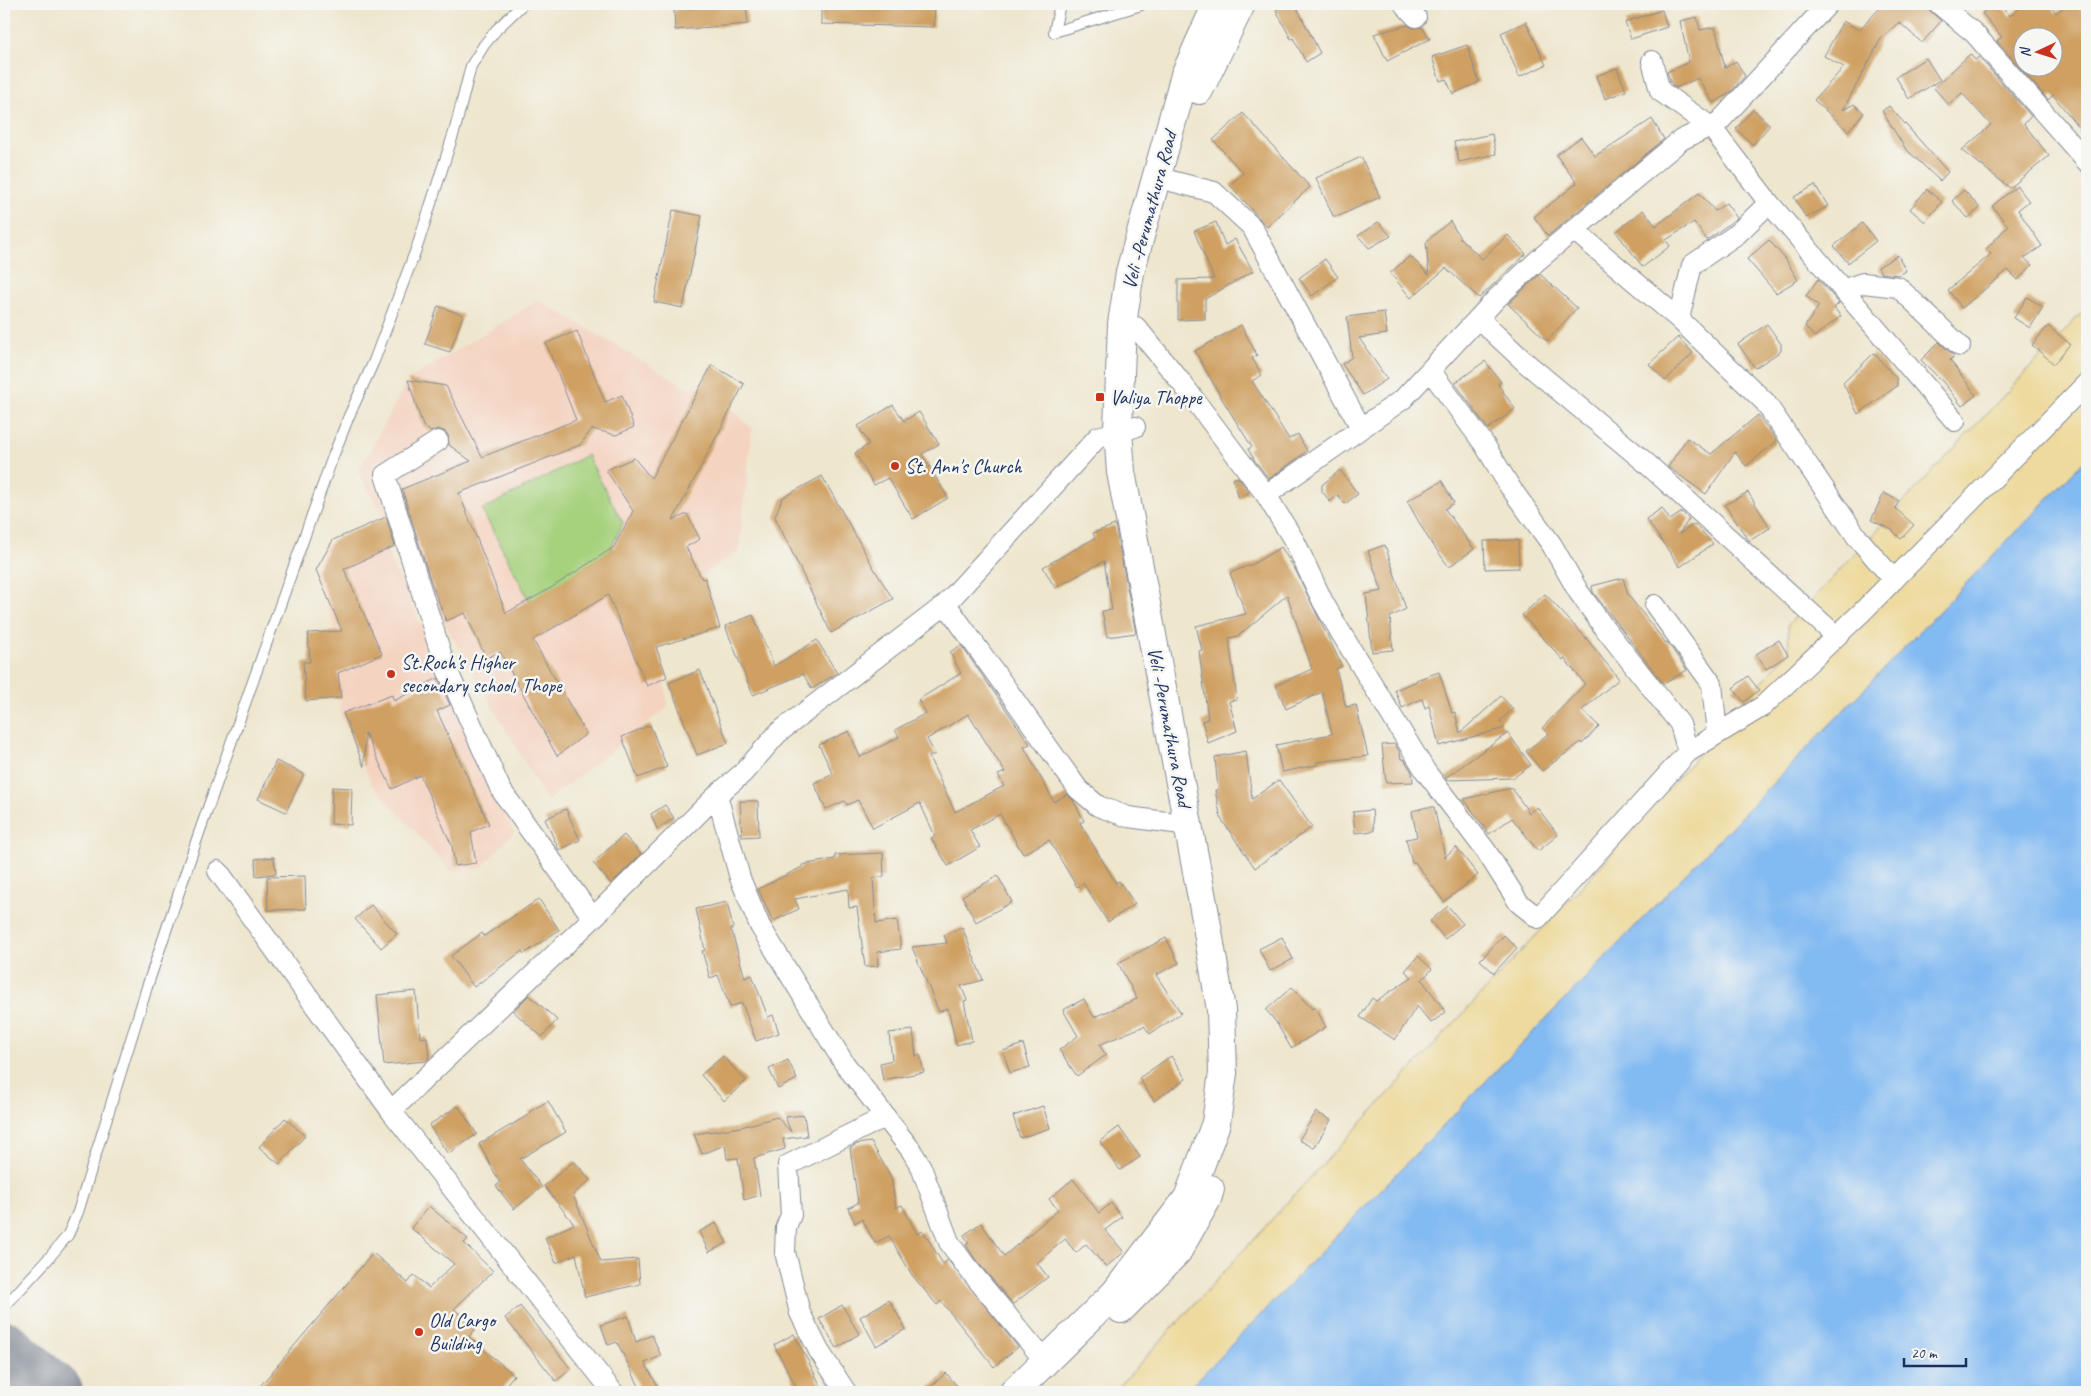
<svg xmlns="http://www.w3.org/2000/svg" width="2091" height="1396" font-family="Caveat,sans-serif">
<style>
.built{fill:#f4d3c0}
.green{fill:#a6d17d;stroke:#60806e}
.sand{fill:#eeda9e;stroke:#84847e}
.water{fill:#82baf2;stroke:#4e74a8}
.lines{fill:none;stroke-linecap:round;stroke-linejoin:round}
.taxiway{stroke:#848a96;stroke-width:56}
.building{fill:#cfa062;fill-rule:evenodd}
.lane-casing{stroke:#848a96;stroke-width:12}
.street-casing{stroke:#848a96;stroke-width:22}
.secondary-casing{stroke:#848a96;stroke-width:30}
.lane{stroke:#fff;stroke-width:10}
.street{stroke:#fff;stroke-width:20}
.secondary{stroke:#fff;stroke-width:28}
.poi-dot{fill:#c8321e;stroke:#f6f6f2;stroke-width:2}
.labels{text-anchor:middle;stroke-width:5;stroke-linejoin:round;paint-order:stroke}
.street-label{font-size:20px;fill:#1b2f5e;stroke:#f6f6f2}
.poi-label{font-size:20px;fill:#1b2f5e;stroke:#f6f6f2;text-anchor:start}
</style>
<rect width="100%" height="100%" fill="#f6f6f2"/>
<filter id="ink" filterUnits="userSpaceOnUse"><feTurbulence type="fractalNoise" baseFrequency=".02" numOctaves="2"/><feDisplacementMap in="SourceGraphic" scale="10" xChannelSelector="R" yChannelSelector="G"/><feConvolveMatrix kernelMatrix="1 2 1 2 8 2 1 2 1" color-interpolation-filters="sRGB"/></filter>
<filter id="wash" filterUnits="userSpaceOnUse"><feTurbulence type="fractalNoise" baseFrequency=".0096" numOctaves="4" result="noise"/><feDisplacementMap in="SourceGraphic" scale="20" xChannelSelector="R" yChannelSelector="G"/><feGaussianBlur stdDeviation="1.12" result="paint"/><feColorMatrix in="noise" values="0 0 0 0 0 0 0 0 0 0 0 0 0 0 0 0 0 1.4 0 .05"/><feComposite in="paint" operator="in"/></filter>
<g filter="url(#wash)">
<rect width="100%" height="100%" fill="#eee6cd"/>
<path class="built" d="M539,300l151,89 18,-5 44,45 -13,122 -49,32 -34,39 12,85 -121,94 -189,-329 50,-92z
M374,523l140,309 -33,36 -30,3 -80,-88 -31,-70 -3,-79 -23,-61 11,-28z"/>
<path class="green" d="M587,455l36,68 -23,49 -67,36 -51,-98z"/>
<path class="sand" d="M2087,307v151l-901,934h-72l181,-198 302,-324 192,-219 -1,-26z"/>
<path class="water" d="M2087,458v934h-901z"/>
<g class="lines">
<path class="taxiway" d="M4,1348l51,44"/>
</g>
<g id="blocks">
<path class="building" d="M737,4h9l2,20 -73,6 -1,-20z
M821,4h114l-1,23 -113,-3z
M1288,4h7l25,49 -14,9 -13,-24 -2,1 -15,-29z
M1879,4h44l18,17 -19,22 -23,-21 -18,17 -38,71 11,-6 10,9 -16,18 -34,-31 30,-33 -20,-11 19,-35 16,9 23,-24z
M1993,4h7l10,12 15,-12h24l7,9 12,-9h14l5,6v128l-34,-43 -5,5 -51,-59 5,-4 -20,-24zM2024,38h30v30h-30z
M1662,10l5,17 -36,12 -6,-17z
M1697,17l3,13 15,-3 10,41 11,-7 9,15 -15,17 -17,10 -15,-25 -22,10 -4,-3 -5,-13 22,-10 -9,-41z
M1526,22l20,43 -27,12 -18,-44z
M1408,25l5,3 9,-1 8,12 -43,22 -13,-27z
M1467,45l12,37 -26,12 -7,-15 -6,2 -8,-24z
M1970,54l5,6 4,-3 52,59 -7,8 25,32 -39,32 -48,-38 29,-25 -29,-32 -13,12 -15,-17z
M1926,58l14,22 -31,19 -13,-22z
M1617,68l9,23 -21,8 -9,-23z
M1889,106l59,66 -8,9 -35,-33 -23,-37z
M1753,109l17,16 -17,20 -17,-16z
M1243,113l67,74 -43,40 -37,-42 13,-12 -30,-33z
M1652,119l12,20 -116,97 -14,-19 43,-34 -21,-28 25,-18 14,19z
M1492,134l4,20 -37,8 -5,-20z
M1361,157l19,40 -41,19h-6l-17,-38z
M1815,185l13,21 -22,12 -12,-21z
M2017,186l12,15 -11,9 24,36 -18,12 8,7 -14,15 -10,-10 -46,38 -14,-18 43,-36 -5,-5 22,-23 -16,-20z
M1927,189l15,13 -17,20 -15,-13z
M1964,190l16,18 -12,10 -16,-17z
M1699,193l16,18 11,-8 11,15 -30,22 -13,-18 -28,18 4,6 -27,21 -27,-35 27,-22 13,16z
M673,210l29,6 -19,92 -29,-6z
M1450,221l10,17 22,21 26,-24 18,19 -47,44 -33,-30 -35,30 -21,-25 20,-17 19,19 -3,-33z
M1216,222l9,23 10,-6 18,32 -48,28v20l-27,1v-40l36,-1 -20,-48z
M1378,222l13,14 -22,12 -11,-12z
M1862,223l14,18 -28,22 -14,-17z
M1769,240l17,20 12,20 -22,13 -29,-34z
M1898,255l8,16 -7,4 -18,-2 -3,-6z
M1325,259l13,18 -26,19 -13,-18z
M1540,274l37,34 -30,33 -39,-37z
M1818,279l21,24 -5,5 7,8 -27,21 -9,-11 14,-20 -13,-10z
M2027,297l16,10 -13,21 -16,-10z
M438,306l25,9 -13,37 -25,-8z
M1384,312l3,22 -28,4 28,41 -24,16 -21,-31 10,-7 -5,-40z
M1767,324l14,20v7l-26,17 -17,-24z
M1241,325l16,30 -5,3 10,17 -10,6 37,58 9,-5 9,17 -38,28 -14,-18 -7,-12 4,-2 -30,-48 -27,-48z
M2048,326l22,18 -16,20 -22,-19z
M577,331l28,71 17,-7 12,32 -18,8 -24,-6 -12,16 -121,48 47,120 45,-25 63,-41 19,-36 -27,-41 28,-12 17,20 61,-113 32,19 -71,136 14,-6 13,25 -14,8 16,32 3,-1 15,50 -64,19 11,30 -20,9 -39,-91 -75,45 53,94 -29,22 -57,-104 -14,6 -21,-45 -19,8 -16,-42 -28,-90 69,-28 -22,-16 -1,-10 -4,-4 -7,-2 -6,3 -8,-6 -15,-46 38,6 36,71 94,-37 -30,-77z
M1678,337l15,16 -28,28 -16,-17z
M1939,342l15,14 -4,4 26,35 -14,11 -19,-24 -22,-22z
M1874,353l23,26v7l-39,28 -15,-31z
M1485,361l16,21 -3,2 17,25 -27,20 -33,-46z
M893,405l11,16 15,-9 20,32 -17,10 26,44 -35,21 -25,-41 -14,7 -19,-32 14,-9 -11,-18z
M1758,415l19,26 -31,25 -11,-14 -29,42 -38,-27 19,-29 24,16z
M1340,470l18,24 -13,10 -7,-9 -8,7 -8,-11v-6z
M822,476l54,96 17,27 -62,34 -56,-116 7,-19z
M1238,477l11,15 -10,6 -6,-19z
M1442,481l12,22 -9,6 29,40 -25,18 -21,-29 -21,-37z
M1748,492l22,36 -21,13 -24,-36z
M1884,493l15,8 -4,7 19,17 -13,14 -9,-9 -21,-10z
M1662,508l8,12 12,-8 7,7 -10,15 16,-10 18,20 -33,23 -34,-48z
M386,517l9,29 -51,23 38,85 -44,19 3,25 -35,3 -3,-39h7l-2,-29 34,-2 -26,-61 17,-30z
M1115,525l21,108 -29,4 -5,-26 10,-1 -8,-49 -49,27 -12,-21 52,-29 -2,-5z
M1518,540l1,28 -34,1 -1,-28z
M1385,545l21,64 -16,8 3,33 -21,2 -6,-58 16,-3 -14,-40z
M1281,547l15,24 46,95 -6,3 10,38 10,-2 12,51 -51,6v3l-35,7 -6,-27 56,-11 -10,-42 -36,17 -10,-24 36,-16 -25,-74 -49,41 -9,2 8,62 -8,1 8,30 -29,12 -6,-22 6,-2 -9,-68 3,-1 -6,-24 50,-12 -16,-41 23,-9z
M1623,578l5,17 38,48 1,-1 20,28 -23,14 -71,-92 -1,-6z
M1545,594l41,44 33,41 -37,31 17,16 -17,18 -1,-2 -39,29 -16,-20 22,-17 -6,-6 43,-44 -21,-26 -1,2 -41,-45z
M753,615l21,51 43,-26 20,33 -25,16 -9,-15 -50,21 -28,-69z
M1779,640l9,15 -22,14 -10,-15z
M961,645l69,99 -6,3 30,55 13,-8 6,6 11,21 -4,2 36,60 3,-2 16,23 -27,18 -25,-39 -6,4 -28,-47 -26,14 -23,-40 -30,16 10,17 -32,19 -17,-28 4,-2 -15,-33 -47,25 -15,-28 -11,5 -2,-4 -19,8 -12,-26 19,-9 -14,-29 30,-14 11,26 39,-20 -4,-7 31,-17 -8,-13 43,-27 -11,-21zM968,714l37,58 -7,3 6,11 -49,26 -26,-55 6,-3 -8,-15z
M700,670l28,73 -31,12 -28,-72z
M1439,672l13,41 3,-1 5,21 41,-37 12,13 -13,12 5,7 -66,18 -10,-40 -4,2 -3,-9 -20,9 -7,-18 22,-9 -1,-1z
M1748,676l11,14 -15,12 -11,-14z
M438,678l12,27 -13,6 52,113 -18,8 5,31 -21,3 -3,-20 -32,-71 -28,14 -27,-56 -1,34 -21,-54 49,-18 2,6z
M650,725l17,42 -29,11 -16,-41z
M1508,733l23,32 -18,13 -66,2 -2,-2z
M1395,744l5,9 1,6h3l8,13 1,10 -27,1 -4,-38z
M1246,751l6,48 27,-19 33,47 -57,41 -34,-49 -6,-29h3l-3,-33z
M276,761l28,13 -18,38 -28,-13z
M332,787l20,1 -1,37 -20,-1z
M1512,788l17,25 8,-6 21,28 -20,16 -26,-33 -23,16 -25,-35z
M740,801h18l1,35 -17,1z
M665,805l9,13 -17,11 -6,-15z
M1427,807h7l11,50 11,-10 22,28 -34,27 -29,-40 -3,1 -6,-24 11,-2 -5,-26z
M566,809l14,31 -21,10 -14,-31z
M1372,810l2,21 -19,2 -2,-21z
M624,835l17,19 -30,30 -18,-21z
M883,853l1,24 -11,1 3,45 21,-3 4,29 -24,3 1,14 -13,1 -8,-60 -8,1 -1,-19 -53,10 4,10 -26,12 -15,-32 44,-22v-2l33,-6v-4z
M274,857l2,17 -20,2 -1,-17z
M305,876l1,33 -38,1 -1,-33z
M998,876l14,26 -36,20 -14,-26z
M539,899l20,31 -35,24 -2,-3 -48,36 -23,-31 31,-23 2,3z
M727,902l6,26 -2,1 14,49 7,-3 16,42 5,-2 6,18 -23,8 -14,-38 -12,4 -12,-32 -8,3 -8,-27 3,-1 -9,-41z
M371,905l26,29 -16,14 -26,-29z
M1448,906l15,18 -18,15 -15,-18z
M962,927l21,53 -22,6 6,14 -3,1 8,40 -16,4 -8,-37 -9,4 -27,-65 35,-4 -3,-8z
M1504,935l13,13 -23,25 -14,-13z
M1282,937l11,22 -23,12 -11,-22z
M1166,938l13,25 -23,12 25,38 -31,21 -6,-8 -45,19 7,10 -29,21 -18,-26 19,-14 -15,-26 21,-11 10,18 43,-18 -19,-36z
M1418,956l14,13 -10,11 24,32 -15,11 -14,-17 -22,34 -35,-23 12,-19 4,3 36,-24 -7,-6z
M1292,987l20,22 3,-2 11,20 -35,21 -15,-26 -10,-12z
M416,991l4,47 7,-1 2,21 -3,3 -42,4 -7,-70z
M529,995l28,25 -15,17 -29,-26z
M913,1030l3,26 4,-1 4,17 -41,8 -3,-17 12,-3 -3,-27z
M1023,1044l7,23 -20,6 -7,-22z
M723,1056l23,25 -22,20 -23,-26z
M1171,1056l15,23 -32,22 -15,-23z
M788,1060l9,19 -19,10 -9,-20z
M548,1101l18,31 -46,27 22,28 -28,22 -18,-23 4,-3 -21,-39 51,-30 -1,-2z
M458,1106l19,28 -29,20 -19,-29z
M1043,1106l7,22 -30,10 -7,-22z
M1316,1112l15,8 -17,28 -15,-8z
M804,1115l3,21 -24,3 2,10 -31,9 6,37 -16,5 -6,-42 -11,1 -2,-14 -23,9 -8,-20 47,-7 36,-10 14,15 -6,-15z
M285,1118l20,18 -26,28 -20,-17z
M1119,1127l21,30 -20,13 -20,-29z
M871,1142l20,35 5,31 6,-3 15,29 6,-3 20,33 5,-4 70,87 -24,20 -53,-66 -4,4 -25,-30 -23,-39 -14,7 -13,-24 -7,4 -7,-15 10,-5 -8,-55 7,-4z
M574,1161l16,19 -17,15 28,67 37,-3 2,25 -55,13 -9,-43 -20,9 -11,-25 29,-14 -30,-38z
M1073,1179l26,34 12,-10 11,14 -17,13 19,22 -18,15 -20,-23 -10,9 -11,-14 -28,24 11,14 -35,27 -38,-45 -9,-14 3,-2 -5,-8 17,-12 23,33 54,-46 -9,-11z
M429,1206l39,33 -4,4 29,28 -39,38 22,19 -7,9 45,38 -14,17h-245l118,-139 35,30 6,-8 15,13 25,-24 -43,-36z
M716,1223l11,20 -18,9 -10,-20z
M889,1300l17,29 -30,17 -16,-29z
M842,1305l17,29 -22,14 -18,-29z
M520,1306l51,63 -15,12 -51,-63z
M628,1316l8,26 16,-7 9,21 -16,7 16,29h-19l-25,-50 -9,3 -7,-20z
M794,1334l30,58h-25l-25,-47z
M946,1373l16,19h-37z"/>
</g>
</g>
<g filter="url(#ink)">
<use href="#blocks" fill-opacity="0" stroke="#848a96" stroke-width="1"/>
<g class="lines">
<defs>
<path id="lane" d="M1060,4l-6,28 87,-27
M4,1307l44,-48 20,-24 10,-23 69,-225 51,-151 134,-377 17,-43 25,-55 44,-117 37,-115 16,-63 13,-21 13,-16 26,-25"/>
<path id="street" d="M1404,4l12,13
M1939,4l35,29 113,129
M1652,61l8,30 51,36 58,76 186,218
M1171,181l43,11 38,35 109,201
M1574,230l105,89 86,83 92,135 37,43
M1845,289l18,-6 35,4 62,59
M1479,319l47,44 119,99 191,174
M1679,319l13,-54 45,-31 32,-31
M1136,327l45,55 85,113 29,47 28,60 18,31 85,139 60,79 33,52 19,15 150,-166 75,-46 99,-94 225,-229
M1430,370l54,74 26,43 42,58 26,46 25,35 77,98 8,28
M438,441l-53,34 59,188 57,127 92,128
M1266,495l137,-96 94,-101 41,-38 143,-120 38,-18 109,-118
M946,604l132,185 20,17 30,11 61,8
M1655,605l57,79 5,50
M717,795l23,83 20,48 84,137 67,87 10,17 28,75 17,24 79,95
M218,871l173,240 222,281
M391,1111l202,-193 124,-123 26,-22 35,-40 168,-129 152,-167 37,-10
M846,1392l-27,-41 -19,-38 -15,-61 1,-25 5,-12 -3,-50 97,-48"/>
<path id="secondary" d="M1199,90l42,-86
M1121,1309l56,-57 30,-53 3,-10
M1014,1392l101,-99 73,-95 28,-75 7,-50 -2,-63 -16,-96 -84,-442 -3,-42 2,-56 2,-50 8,-52 55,-197 32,-71"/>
</defs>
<use href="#lane" class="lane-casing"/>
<use href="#street" class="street-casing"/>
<use href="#secondary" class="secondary-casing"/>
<use href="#lane" class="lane"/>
<use href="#street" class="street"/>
<use href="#secondary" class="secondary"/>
</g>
</g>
<g class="poi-dot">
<rect x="1095" y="392" width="10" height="10" rx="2.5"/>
<circle cx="895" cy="466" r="5"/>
<circle cx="391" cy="674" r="5"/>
<circle cx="419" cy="1332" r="5"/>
</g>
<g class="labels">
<g class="street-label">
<text transform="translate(1149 210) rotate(-75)" y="7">Veli -Perumathura Road</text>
<text transform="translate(1170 727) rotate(79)" y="7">Veli -Perumathura Road</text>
</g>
<g class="poi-label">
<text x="1110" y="404">Valiya Thoppe</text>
<text x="905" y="473">St. Ann's Church</text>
<text x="401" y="669">St.Roch's Higher<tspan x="401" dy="23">secondary school, Thope</tspan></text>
<text x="429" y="1327">Old Cargo<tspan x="429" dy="23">Building</tspan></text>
</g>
</g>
<rect width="2091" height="1396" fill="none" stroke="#f6f6f2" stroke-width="20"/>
<g transform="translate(2038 52) rotate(266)"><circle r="24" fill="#f6f6f2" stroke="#9ea6b7"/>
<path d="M0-4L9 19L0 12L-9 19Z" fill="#c8321e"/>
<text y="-8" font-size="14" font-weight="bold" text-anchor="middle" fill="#1b2f5e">N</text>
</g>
<path d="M1904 1358v8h62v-8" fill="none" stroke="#1b2f5e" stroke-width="2.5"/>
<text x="1911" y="1358" font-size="15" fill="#1b2f5e" stroke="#f6f6f2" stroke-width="4" paint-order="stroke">20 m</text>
</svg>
